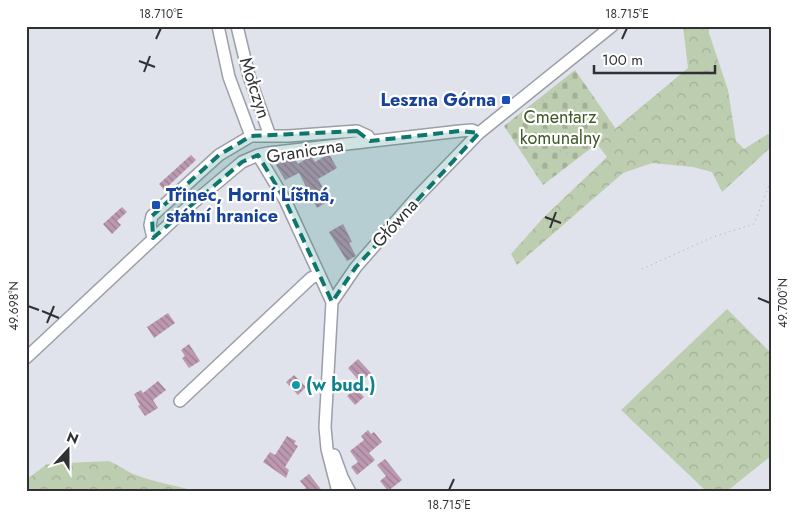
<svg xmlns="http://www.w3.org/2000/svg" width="797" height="518" font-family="Jost,sans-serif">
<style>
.forest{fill:url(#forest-crowns)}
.cemetery{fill:url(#cemetery-stones)}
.building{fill:url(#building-back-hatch)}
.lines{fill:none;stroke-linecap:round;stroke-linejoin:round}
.minor-casing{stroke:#9c9fa7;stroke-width:14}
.path{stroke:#a7a9b0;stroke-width:1;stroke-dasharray:1 4;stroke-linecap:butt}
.minor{stroke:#fff;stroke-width:11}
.marked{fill:#0f766e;fill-opacity:0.2;stroke:#0f766e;stroke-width:4;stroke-dasharray:10 6;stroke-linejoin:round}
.ticks{fill:none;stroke:#303134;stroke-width:2}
.transit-dot{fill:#1a4fb4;stroke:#fff;stroke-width:2}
.culture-dot{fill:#0f9aa8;stroke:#fff;stroke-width:2}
.labels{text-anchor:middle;stroke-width:4.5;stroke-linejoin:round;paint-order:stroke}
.street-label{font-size:18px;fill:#303134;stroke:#fff}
.transit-label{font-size:18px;font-weight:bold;fill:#164399;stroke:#fff;text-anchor:end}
.park-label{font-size:18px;fill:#405925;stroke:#fff}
.culture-label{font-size:18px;font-weight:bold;fill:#0d838f;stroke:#fff;text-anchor:start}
.neatline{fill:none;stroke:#303134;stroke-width:2}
.ticks-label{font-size:12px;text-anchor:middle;fill:#303134}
</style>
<defs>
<pattern id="forest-crowns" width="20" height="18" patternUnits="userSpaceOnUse" patternTransform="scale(1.25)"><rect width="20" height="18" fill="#bdcdaf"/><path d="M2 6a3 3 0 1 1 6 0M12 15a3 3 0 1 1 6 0" fill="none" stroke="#a3b097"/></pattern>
<pattern id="cemetery-stones" width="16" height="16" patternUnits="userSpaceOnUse" patternTransform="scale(1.25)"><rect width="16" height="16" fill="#bdcdaf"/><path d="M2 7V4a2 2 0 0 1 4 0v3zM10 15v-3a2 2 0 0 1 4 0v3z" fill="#a3b097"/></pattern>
<pattern id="building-back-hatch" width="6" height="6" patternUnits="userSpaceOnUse" patternTransform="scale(1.25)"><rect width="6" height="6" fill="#bd99b1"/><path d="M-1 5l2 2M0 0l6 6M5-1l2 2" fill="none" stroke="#9a7d91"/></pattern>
</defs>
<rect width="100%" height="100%" fill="#e0e3ec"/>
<path class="forest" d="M683,26h26v7l19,57 8,51 8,8 24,-15 3,3v10l-49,45 -10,-20 -19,-5 -41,-4 -29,10 -106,92 -6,-11 32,-36 64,-61 -10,-13 91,-76z
M727,309l44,44v103l-45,36h-19l-86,-82z
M109,461c10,4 18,11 27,14 20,8 41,10 61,17h-171v-12l21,-16z"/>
<path class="cemetery" d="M575,70l41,59 -73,56 -39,-59z"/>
<path class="building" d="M329,154l8,14 -19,11 12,21 -13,8 -18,-35 -14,7 -9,-15 12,-7h6l4,6 13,-8 4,6z
M191,155l5,5 -32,30 -5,-6z
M122,207l5,5 -10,9 4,4 -9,9 -9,-10z
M343,224l9,18 -3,1 7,13 -9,5 -18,-29z
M168,313l7,10 -21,15 -7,-11z
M189,344l11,17 -11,7 -7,-10 3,-2 -4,-6z
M358,359l13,14 -11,9 -12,-14z
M294,375l12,12 -8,8 -12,-13z
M158,381l8,9 -13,10 5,8 -13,8 -7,-10 2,-1 -6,-11 7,-4 2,3z
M356,388l8,9 -9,8 -8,-9z
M368,430l3,4 3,-2 8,10 -13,11 6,7 -18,15 -6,-8 7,-5 -8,-11 14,-11 -3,-4z
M287,436l9,5 -2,3 4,2 -13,21 4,3 -3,8 -23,-16 7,-10 5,3z
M385,459l17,21 -14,11 -8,-10 6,-5 -9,-11z
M309,474l14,18h-23l6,-4 -6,-7z"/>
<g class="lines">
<defs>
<path id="minor" d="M218,26l11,51 22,59
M237,26l12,50 21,60
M258,155l27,45 47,102
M153,238l-3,-13 2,-9 67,-61 32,-19h37l69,-5 11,5 2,5
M26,358l155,-145 61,-51 16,-7 10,-2 192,-22 12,-1 7,3
M180,401l131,-123 7,-3
M334,455l8,22 8,15
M338,492l-11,-43 -2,-22 7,-125 24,-35 61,-70 62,-64 133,-107"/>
</defs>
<use href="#minor" class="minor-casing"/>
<path class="path" d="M528,107l42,50
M531,110l42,-33
M523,148l63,-50
M537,170l65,-54
M642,269l71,-32 41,-13 17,-44"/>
<use href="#minor" class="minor"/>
</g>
<path class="marked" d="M357,131l13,10 90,-10 19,2 -123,134 -24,35 -47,-102 -27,-45 -16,7 -89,76 -1,-22 67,-61 32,-19z"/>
<path class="ticks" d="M156,39l5,-11M622,39l5,-11M139,61l16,6M144,72l6,-16M545,217l16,6M550,228l6,-16M758,298l12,5M28,306l11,4M42,311l17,7M47,323l7,-17M449,490l5,-11"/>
<g class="transit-dot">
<rect x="501" y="95" width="10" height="10" rx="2.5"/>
<rect x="151" y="200" width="10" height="10" rx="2.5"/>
</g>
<circle class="culture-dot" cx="296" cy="385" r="5"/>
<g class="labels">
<g class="street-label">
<text transform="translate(255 88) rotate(72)" y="6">Mołczyn</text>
<text transform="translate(305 151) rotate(-9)" y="6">Graniczna</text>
<text transform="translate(395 223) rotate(-48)" y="6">Główna</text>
</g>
<g class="transit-label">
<text x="496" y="106">Leszna Górna</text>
<text x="166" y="201" text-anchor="start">Třinec, Horní Líštná,<tspan x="166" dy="21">státní hranice</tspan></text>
</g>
<g class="park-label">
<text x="560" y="123">Cmentarz<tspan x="560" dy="21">komunalny</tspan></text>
</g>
<g class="culture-label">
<text x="306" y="391">(w bud.)</text>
</g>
</g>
<rect width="797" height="518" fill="none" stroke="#ffffff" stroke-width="55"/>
<g transform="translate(68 450) rotate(21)" stroke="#ffffff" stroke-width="4" paint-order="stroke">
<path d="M0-4L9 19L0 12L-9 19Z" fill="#303134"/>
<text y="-8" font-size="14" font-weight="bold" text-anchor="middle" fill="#303134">N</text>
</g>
<path d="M594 65v8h121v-8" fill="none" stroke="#303134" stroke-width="2.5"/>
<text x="602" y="65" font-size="15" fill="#303134" stroke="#ffffff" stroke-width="4" paint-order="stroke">100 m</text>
<rect x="28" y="28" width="742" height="462" class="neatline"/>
<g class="ticks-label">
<text x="161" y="18">18.710°E</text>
<text x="627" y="18">18.715°E</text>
<text transform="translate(783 303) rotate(-90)" y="4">49.700°N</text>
<text transform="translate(14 306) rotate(-90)" y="4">49.698°N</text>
<text x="449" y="509">18.715°E</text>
</g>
</svg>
